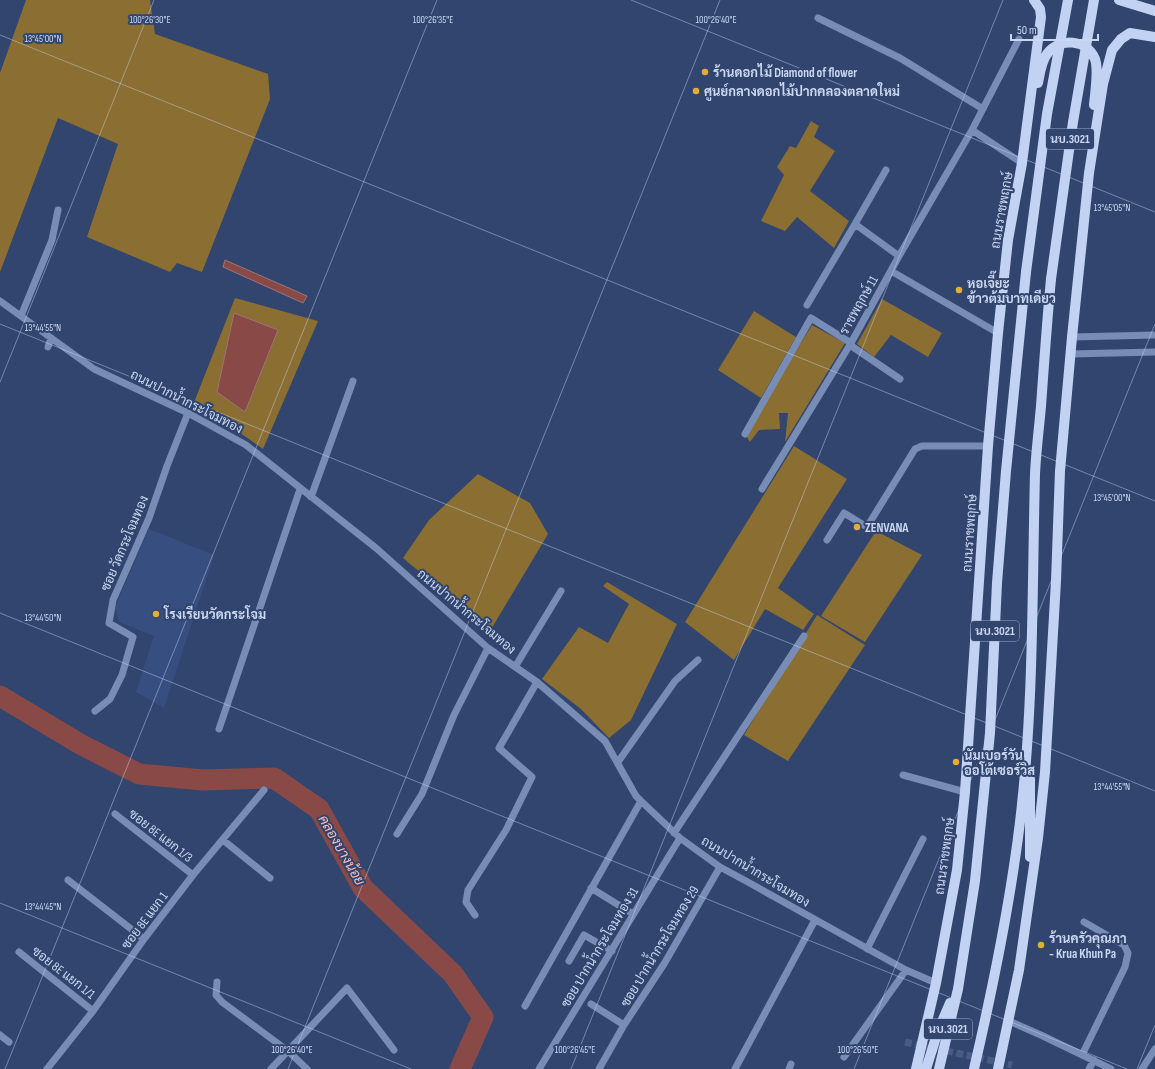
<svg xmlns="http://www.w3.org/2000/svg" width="1155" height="1069" font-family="'Sofia Sans Condensed',Sarabun,sans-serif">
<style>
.built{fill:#374f80}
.forest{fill:#8b6e31}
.water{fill:#894a47;stroke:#9c747a}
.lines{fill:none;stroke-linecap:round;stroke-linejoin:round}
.river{stroke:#894a47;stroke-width:21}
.minor-tunnel{stroke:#485b82;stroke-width:7;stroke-dasharray:7 3.5;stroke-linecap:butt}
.minor{stroke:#788db6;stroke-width:7}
.major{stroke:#c1d2f3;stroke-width:10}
.major-bridge{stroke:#c1d2f3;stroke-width:10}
.ticks{fill:none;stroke:#cad7f0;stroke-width:1;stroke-opacity:0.45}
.poi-dot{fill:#e3ae35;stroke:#31456f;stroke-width:1.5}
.labels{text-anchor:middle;stroke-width:4;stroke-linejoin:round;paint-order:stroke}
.shield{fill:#31456f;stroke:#9cabc9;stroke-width:1}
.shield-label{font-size:12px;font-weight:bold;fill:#cad7f0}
.poi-label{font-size:13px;font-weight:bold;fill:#cad7f0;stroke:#31456f;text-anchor:start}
.street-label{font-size:13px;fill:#cad7f0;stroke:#31456f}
.water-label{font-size:14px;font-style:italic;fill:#f9bcb8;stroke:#31456f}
.ticks-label{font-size:10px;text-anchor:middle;fill:#cad7f0;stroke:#31456f;stroke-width:4;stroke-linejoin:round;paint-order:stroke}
</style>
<rect width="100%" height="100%" fill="#31456f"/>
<path class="built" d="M149,529l65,26 -50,153 -28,-16 18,-56 -35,-14 -4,-15z"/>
<path class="forest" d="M26,0h124l5,34 113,40 2,25 -68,173 -25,-9 -7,9 -83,-35 31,-93 -60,-26 -58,154v-199z
M811,121l8,5 -5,11 21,14 -25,40 39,30 -15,27 -37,-31 -12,14 -24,-10 23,-46 -7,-8 13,-21 6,2z
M235,298l83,23 -55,128 -30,-21 -40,-23z
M882,299l60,34 -14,24 -37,-22 -17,22 -17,-13z
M754,311l42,26 -35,61 -43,-28z
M812,325l33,18 -60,99 3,-29h-9l1,16 -21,1 -9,12 -5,-8z
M794,446l53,33 -69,109 36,26 -11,16 -38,-21 -31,51 -49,-38z
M478,474l52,29 18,31 -58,97 -87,-73 26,-38z
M876,531l46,24 -57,87 -44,-26z
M607,582l70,42 -46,96 -22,18 -28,-29 -39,-30 37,-52 29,16 21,-39 -26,-18z
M817,615l48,30 -77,116 -44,-26z"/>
<path class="water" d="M225,260l82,36 -4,7 -80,-36z
M234,313l44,17 -33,82 -28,-20z"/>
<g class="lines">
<path class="river" d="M0,696l80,48 59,30 64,6 71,-2 45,31 44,79 90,86 30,43 -23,52"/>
<path class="minor-tunnel" d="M905,1042l107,23"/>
<path class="minor" d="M818,18l82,40 83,51
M972,130l50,33
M855,224l31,-54
M891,271l107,62
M0,301l94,68 94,44 58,32 130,103 112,100 49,34 68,59 31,55 5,5 39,37 40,29 26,14 160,89 30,13
M807,305l48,-81 44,32
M21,316l31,-76 6,-30
M1072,337l83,-2
M850,345l50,34
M48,347l3,-9
M1071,354l84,-2
M745,434l66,-116 40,25
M762,489l89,-146 48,-87 73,-126 47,-91
M311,497l42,-116
M827,540l17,-27 23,14 48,-78 7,-3h66
M515,667l46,-76
M95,711l15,-12 12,-24 11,-38 -24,-14 4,-23 36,-82 18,-52 21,-53
M219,729l81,-240
M618,762l57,-81 23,-21
M903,775l62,17
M115,814l78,61
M674,833l130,-197
M397,834l25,-40 32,-79 34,-67
M223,840l47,38
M68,880l76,59
M591,888l42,26
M475,915l-9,-13 2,-12 38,-60 26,-53 -33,-29 38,-66
M867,949l56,-110
M19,952l74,59
M569,961l15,-26 28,16
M217,982l-1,13 6,7 66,49 19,18
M591,1004l33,21 40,-61 56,-97
M525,1006l116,-205
M1009,1021l34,15 68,33
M0,1035l9,7
M1082,1055l43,-88 3,-14 -4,-8 -40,-23
M844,1057l62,-87
M47,1069l46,-58 51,-72 49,-64 71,-85
M271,1069l76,-81 47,62
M539,1069l141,-231
M599,1069l25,-44
M735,1069l80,-149
M789,1069l2,-5
M1089,1069l5,-9
M1142,1069l13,-20"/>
<path class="major" d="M1119,0l36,11
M1038,83c2,-9 3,-21 9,-29 12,-17 40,-15 48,5 4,12 0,33 -1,46
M1030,779v78
M916,1069l20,-86 21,-113 8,-78 23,-346 10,-113 10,-93 14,-77 19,-146 -1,-8 -6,-9
M926,1069l12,-38 12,-28
M939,1069l19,-80 17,-108 15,-148 7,-150 9,-112 20,-199
M974,1069c19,-82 36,-164 46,-247 14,-116 12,-232 15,-348 1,-22 4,-45 6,-68 3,-42 6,-85 10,-127
M998,1069l21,-99 19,-132 7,-66 11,-191 4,-110 12,-134 17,-164 14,-89 9,-34 9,-11 9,-6 25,4"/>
<path class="major-bridge" d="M1026,272l21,-158 21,-114
M1051,279l22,-157 21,-122"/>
</g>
<path class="ticks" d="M631,0l524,212M0,35l1155,466M0,324l1155,467M0,382l154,-382M0,613l1127,456M0,903l411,166M5,1069l432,-1069M288,1069l432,-1069M571,1069l432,-1069M854,1069l301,-745M1137,1069l18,-44"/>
<g class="poi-dot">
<circle cx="705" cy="72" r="4"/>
<circle cx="696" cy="91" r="4"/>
<circle cx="959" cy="290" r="4"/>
<circle cx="857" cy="527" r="4"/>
<circle cx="156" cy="614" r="4"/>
<circle cx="956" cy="762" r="4"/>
<circle cx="1041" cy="945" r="4"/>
</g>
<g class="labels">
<g class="shield">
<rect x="1046" y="129" width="48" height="20" rx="3"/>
<rect x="971" y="621" width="48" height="20" rx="3"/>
<rect x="924" y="1019" width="48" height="20" rx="3"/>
</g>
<g class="shield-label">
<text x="1070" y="143">นบ.3021</text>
<text x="995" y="635">นบ.3021</text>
<text x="948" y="1033">นบ.3021</text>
</g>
<g class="poi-label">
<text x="713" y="77">ร้านดอกไม้ Diamond of flower</text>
<text x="704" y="96">ศูนย์กลางดอกไม้ปากคลองตลาดใหม่</text>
<text x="967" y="288">หอเจี๊ยะ<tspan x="967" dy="15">ข้าวต้มบาทเดียว</tspan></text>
<text x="865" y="532">ZENVANA</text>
<text x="164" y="619">โรงเรียนวัดกระโจม</text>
<text x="964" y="760">นัมเบอร์วัน<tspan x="964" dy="15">ออโต้เซอร์วิส</tspan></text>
<text x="1049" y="943">ร้านครัวคุณภา<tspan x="1049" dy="15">- Krua Khun Pa</tspan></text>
</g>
<g class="street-label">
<text transform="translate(1001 210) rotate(-80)" y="5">ถนนราชพฤกษ์</text>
<text transform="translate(858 305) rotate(-61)" y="5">ราชพฤกษ์ 11</text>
<text transform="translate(187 401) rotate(27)" y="5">ถนนปากน้ำกระโจมทอง</text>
<text transform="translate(969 533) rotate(-86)" y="5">ถนนราชพฤกษ์</text>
<text transform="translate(124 543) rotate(-67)" y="5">ซอย วัดกระโจมทอง</text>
<text transform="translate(467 611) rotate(40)" y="5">ถนนปากน้ำกระโจมทอง</text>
<text transform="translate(161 835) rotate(38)" y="5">ซอย 8E แยก 1/3</text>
<text transform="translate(944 856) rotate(-82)" y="5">ถนนราชพฤกษ์</text>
<text transform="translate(756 871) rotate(31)" y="5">ถนนปากน้ำกระโจมทอง</text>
<text transform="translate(144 920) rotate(-53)" y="5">ซอย 8E แยก 1</text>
<text transform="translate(659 946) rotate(-59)" y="5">ซอย ปากน้ำกระโจมทอง 29</text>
<text transform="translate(599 947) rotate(-59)" y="5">ซอย ปากน้ำกระโจมทอง 31</text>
<text transform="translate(64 972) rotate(38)" y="5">ซอย 8E แยก 1/1</text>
</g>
<g class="water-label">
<text transform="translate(342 850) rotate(60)" y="5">คลองบางน้อย</text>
</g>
</g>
<g class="ticks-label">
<text x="150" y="23">100°26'30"E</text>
<text x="433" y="23">100°26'35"E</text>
<text x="716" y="23">100°26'40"E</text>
<text x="43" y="42">13°45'00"N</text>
<text x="1112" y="211">13°45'05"N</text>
<text x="43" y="331">13°44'55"N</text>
<text x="1112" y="501">13°45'00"N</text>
<text x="43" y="621">13°44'50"N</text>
<text x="1112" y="790">13°44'55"N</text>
<text x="43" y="910">13°44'45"N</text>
<text x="292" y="1053">100°26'40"E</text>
<text x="575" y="1053">100°26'45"E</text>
<text x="858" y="1053">100°26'50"E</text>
</g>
<path d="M1011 34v6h87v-6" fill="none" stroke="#cad7f0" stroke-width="2"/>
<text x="1017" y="34" font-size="12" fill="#cad7f0" stroke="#31456f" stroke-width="3" paint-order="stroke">50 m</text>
</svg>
